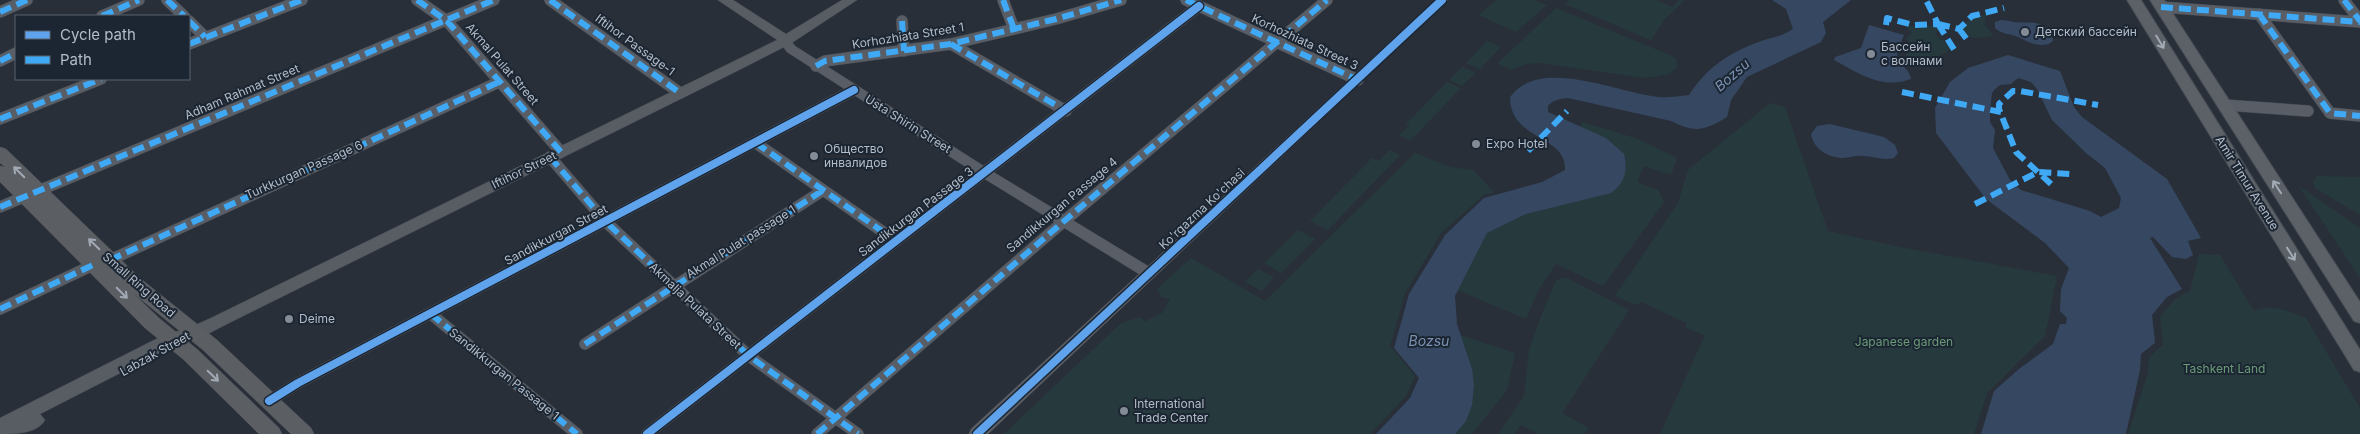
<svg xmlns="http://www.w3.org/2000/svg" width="2360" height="434" font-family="Inter,sans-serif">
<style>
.green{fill:#263a3e}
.water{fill:#364762;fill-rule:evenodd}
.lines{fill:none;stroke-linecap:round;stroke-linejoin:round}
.minor-casing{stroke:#454a51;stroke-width:12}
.tertiary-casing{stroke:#454a51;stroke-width:1}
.secondary-casing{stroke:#454a51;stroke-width:1}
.primary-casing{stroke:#444a52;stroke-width:2}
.trunk-casing{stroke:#464c53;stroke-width:1}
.minor{stroke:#595e66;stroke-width:11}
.tertiary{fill:#595e66;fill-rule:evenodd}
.secondary{fill:#585d64;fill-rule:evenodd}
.primary{fill:#5c6067;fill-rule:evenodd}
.trunk{fill:#5b5e63;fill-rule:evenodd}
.quiet{stroke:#3fa9f5;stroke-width:6;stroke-dasharray:12 6;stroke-linecap:butt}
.cycleway-casing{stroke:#1c2633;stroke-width:11}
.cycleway{stroke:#60a3ed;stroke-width:8}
.oneway{stroke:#a2aab5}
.oneway2{stroke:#a1a9b5}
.poi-dot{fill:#838b96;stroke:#1c2633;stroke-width:2}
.labels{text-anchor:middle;stroke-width:4;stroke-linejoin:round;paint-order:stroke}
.poi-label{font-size:12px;fill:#b3bcc9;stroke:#1c2633;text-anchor:start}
.street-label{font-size:12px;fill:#b3bcc9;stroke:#1c2633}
.park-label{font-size:12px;fill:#6a9b76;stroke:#1c2633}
.water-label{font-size:14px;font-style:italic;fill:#7b91b2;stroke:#1c2633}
</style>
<rect width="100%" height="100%" fill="#292f38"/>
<path class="green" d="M1496,0h39l12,5 -31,27 -37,-17z
M1569,0h87l16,7 7,-7h6l-20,19 -14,21 -86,-36z
M1556,8l116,48 4,3 1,8 -7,7 -25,4 -106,-15 -12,1 -17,6 -12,-7z
M1986,14l2,1 -4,3 2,2 -2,4 10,12c-16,1 -24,7 -33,-9l10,-9z
M1909,26h28l3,3 -5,4c4,8 14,9 16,16l-31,19 -8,-1 -6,-7v-15l3,-4 -3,-2 6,-7 -4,-2z
M1487,41l14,6 -21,22 -14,-6z
M1462,67l14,6 -14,13 -13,-6z
M1447,82l14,6 -51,53 -11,-6 10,-9 -3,-2z
M1770,103l15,4 43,124 72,16 157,29 -12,60 -58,57 -13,41h-314l45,-99 -19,-7v-5l-44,-21 -6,3 -21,-9 63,-93 10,-33z
M1583,122l55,17 39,19 -6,17 -27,-9 -7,16 21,8 6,12 -61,84 -47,-22 -17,25 -13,30 -68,-29 29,-57 39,-19 37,-10 43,-66 -26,-11z
M1389,150l11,5 -72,75 -18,-9 62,-63 7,3z
M1415,153l35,14 23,3 21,22 -10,3 -43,38 -36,60 -15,53 25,30 -9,20 -36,38h-366l117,-111 20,-6 3,5 18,-9 8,-14 -9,-2 -4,-8 34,-31 74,43z
M2317,176l43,1v38l-45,-27 -2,-5z
M2299,186l61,42v50z
M1298,230l17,9 -34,34 -17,-10z
M2199,254l21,1 34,56c17,-8 35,0 52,7l54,90v26h-232l20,-61 1,-16 14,-12 -3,-28 15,-18 15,-8z
M1258,269l16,8 -12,14 -17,-9z
M1562,278l7,1 60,31 -67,103 27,15 -5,6h-45l-18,-9 -7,9h-16l26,-38 5,-46 15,-42 12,-27z
M1460,335l55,18 -8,37 -35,44h-17c28,-34 19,-61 5,-99z"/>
<path class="water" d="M1772,0h79l-28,22 3,11 -5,9 -74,35 -16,23 -4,17c-23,14 -32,16 -56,4l-103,-23c-9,1 -15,2 -20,8v6l58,26 18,16c4,17 1,28 -13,39l-85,21 -39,19 -32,63 2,28 15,45 2,17 -2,19 -6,16 -11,13h-79l34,-36 9,-20 -25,-30 15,-54 36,-59 39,-37 58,-16 23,-12c2,-35 -55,-29 -55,-73 30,-41 107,-4 148,0 10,1 21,-1 31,-2 19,-29 41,-43 75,-55 11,-3 18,-4 29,-11l-7,-20z
M2001,20c4,0 8,1 12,2 17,2 24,-4 39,11l1,8c-11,9 -25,1 -35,-4 -8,-4 -16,-2 -23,-9v-6z
M1869,25l35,10c-2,5 -6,13 -7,19 0,11 13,14 14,25 -29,11 -53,-6 -77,-19l1,-3 26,-9z
M2008,55l52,16 14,36 8,10 85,62 34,59 -13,3 5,14 -7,4 -14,-2 -19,-20 -3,1 32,51 -15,8 -15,18 3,28 -14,11 -1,16 -14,64h-145l13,-43 25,-22 34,-25 7,-20h6l1,-6 -7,-7 1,-22 8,-21 -24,-25 -59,-44 -50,-66 -1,-25 15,-26 18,-14zM2018,78l13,4 6,7 15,31 34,33 19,15 16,30 -2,10 -18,9 -11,-6 -69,-21 -11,-10 -17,-32 2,-18 -5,-8v-11l2,-18 3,-4 5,-4 11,-1z
M1830,124l54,13 11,8 3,8 -4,5c-12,3 -20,-2 -31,-2 -7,-1 -13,2 -20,2 -14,0 -30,-9 -32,-24l6,-8z"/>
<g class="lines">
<defs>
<path id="minor" d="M167,0l17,16
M417,0l30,21 114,131
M550,0l130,93
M1003,0l11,29
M1186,0l172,80
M2344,0l16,21
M2161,7l199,15
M0,12l27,-12
M2259,14l71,99 30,3
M102,16l37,-16
M189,21l16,16
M902,21l2,30
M189,44l113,-44
M951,44l115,67
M0,61l16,-8
M816,66l9,-5 126,-17 105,-25 65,-19
M2225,105l83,6
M0,119l101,-40
M756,143l140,98
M550,157l56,65 143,134 109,78
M0,207l494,-207
M110,260l389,-178
M0,309l93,-44
M431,314l146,120
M585,344l237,-153
M269,401l29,-18 556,-293
M647,434l552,-428
M817,434l246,-212 264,-222"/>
<path id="tertiary" d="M1435,0h13l-460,434h-19l2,-5 168,-155 -159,-98 -193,-124 -8,-11 6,-4 4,1 6,8 195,124 158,96z"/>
<path id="secondary" d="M718,0h15l53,34 56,-34h15l-67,44 -49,25 -516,256 -25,13 -25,7 -135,69 5,6c-8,14 -30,14 -45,14v-16l164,-83 25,-7 24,-11 564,-277z"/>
<path id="primary" d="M2127,0h14l219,350v22l-6,-2z
M2150,0h14l196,302v21l-6,-2z"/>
<path id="trunk" d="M0,147l6,2 135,130 76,61 94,88 3,6h-23l-88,-84 -70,-57 26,25 39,32 81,78 3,6h-23l-75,-74 -39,-32 -145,-146v-16l5,1 -5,-4z"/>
</defs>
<use href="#minor" class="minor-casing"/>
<use href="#tertiary" class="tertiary-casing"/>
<use href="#secondary" class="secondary-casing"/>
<use href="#primary" class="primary-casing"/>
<use href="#trunk" class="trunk-casing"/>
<use href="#minor" class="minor"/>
<use href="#tertiary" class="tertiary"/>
<use href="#secondary" class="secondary"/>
<use href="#primary" class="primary"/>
<use href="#trunk" class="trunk"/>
<path class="quiet" d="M167,0l17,16
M417,0l30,21 114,131
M550,0l130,93
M1003,0l11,29
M1186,0l172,80
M2344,0l16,21
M2161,7l199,15
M0,12l27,-12
M2259,14l71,99 30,3
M102,16l37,-16
M189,21l16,16
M902,21l2,30
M1938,24l21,5 13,-13 32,-8
M1938,24l17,27
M1886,25l1,-7 26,7 25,-1 -12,-24
M1959,29l10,13
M189,44l113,-44
M951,44l115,67
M0,61l16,-8
M816,66l9,-5 126,-17 105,-25 65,-19
M1902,92l99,20
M0,119l101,-40
M756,143l140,98
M1528,151l39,-40
M550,157l56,65 143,134 109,78
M2051,184l-35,-32 -17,-43v-5l14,-13h7l78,14
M1975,204l63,-32 32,2
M0,207l494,-207
M110,260l389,-178
M0,309l93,-44
M431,314l146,120
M585,344l237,-153
M817,434l246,-212 264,-222"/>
<defs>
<path id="cycleway" d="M269,401l29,-18 556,-293
M647,434l552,-428
M977,434l465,-434"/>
</defs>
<use href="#cycleway" class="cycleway-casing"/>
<use href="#cycleway" class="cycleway"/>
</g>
<defs><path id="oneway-shaft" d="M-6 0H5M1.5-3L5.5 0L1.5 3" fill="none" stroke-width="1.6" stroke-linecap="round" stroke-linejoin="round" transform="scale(1.25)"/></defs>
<g class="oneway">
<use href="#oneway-shaft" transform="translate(2160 42) rotate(59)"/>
<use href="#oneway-shaft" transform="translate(2277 187) rotate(-123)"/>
<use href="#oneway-shaft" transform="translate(2291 254) rotate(58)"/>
</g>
<g class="oneway2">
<use href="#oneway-shaft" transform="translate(19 172) rotate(-135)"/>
<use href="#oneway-shaft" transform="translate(94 244) rotate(-136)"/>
<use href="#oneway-shaft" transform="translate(122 293) rotate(45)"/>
<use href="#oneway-shaft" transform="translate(213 376) rotate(44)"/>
</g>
<g class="poi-dot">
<circle cx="2025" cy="32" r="5"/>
<circle cx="1871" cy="54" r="5"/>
<circle cx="1476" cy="144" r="5"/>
<circle cx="814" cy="156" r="5"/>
<circle cx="289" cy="319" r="5"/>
<circle cx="1124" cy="411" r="5"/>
</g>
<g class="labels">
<g class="poi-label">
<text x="2035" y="36">Детский бассейн</text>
<text x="1881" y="51">Бассейн<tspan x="1881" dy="14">с волнами</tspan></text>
<text x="1486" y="148">Expo Hotel</text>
<text x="824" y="153">Общество<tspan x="824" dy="14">инвалидов</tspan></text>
<text x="299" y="323">Deime</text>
<text x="1134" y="408">International<tspan x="1134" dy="14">Trade Center</tspan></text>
</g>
<g class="street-label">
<text transform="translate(908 36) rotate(-9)" y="4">Korhozhiаta Street 1</text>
<text transform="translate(1305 42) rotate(25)" y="4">Korhozhiаta Street 3</text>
<text transform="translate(635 45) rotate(36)" y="4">Iftihor Passage-1</text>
<text transform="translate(502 64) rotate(49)" y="4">Akmal Pulat Street</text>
<text transform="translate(242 92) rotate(-23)" y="4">Adham Rahmat Street</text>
<text transform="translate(908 124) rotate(32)" y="4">Usta Shirin Street</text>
<text transform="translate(304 170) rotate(-24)" y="4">Turkkurgan Passage 6</text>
<text transform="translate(524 170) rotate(-26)" y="4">Iftihor Street</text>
<text transform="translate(2247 183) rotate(58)" y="4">Amir Timur Avenue</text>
<text transform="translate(1062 205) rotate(-40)" y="4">Sandikkurgаn Passage 4</text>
<text transform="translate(1202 209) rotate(-43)" y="4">Ko'rgazma Ko'chasi</text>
<text transform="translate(916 212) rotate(-37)" y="4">Sandikkurgan Passage 3</text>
<text transform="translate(556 235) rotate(-28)" y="4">Sandikkurgаn Street</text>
<text transform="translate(741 242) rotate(-32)" y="4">Akmal Pulat passage 1</text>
<text transform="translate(139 285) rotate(41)" y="4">Small Ring Road</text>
<text transform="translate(695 306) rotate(43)" y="4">Akmalja Pulata Street</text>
<text transform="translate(155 354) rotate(-29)" y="4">Labzak Street</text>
<text transform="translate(504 374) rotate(39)" y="4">Sandikkurgаn Passage 1</text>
</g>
<g class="park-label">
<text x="1904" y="346">Japanese garden</text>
<text x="2224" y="373">Tashkent Land</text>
</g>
<g class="water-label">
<text transform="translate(1732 75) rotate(-41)" y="5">Bozsu</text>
<text x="1429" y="346">Bozsu</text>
</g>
</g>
<rect x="15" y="15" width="175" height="65" fill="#1c2633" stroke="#58626f"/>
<rect x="25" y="31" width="25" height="8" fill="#60a3ed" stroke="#58626f"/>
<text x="60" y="40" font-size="15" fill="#b3bcc9">Cycle path</text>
<rect x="25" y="56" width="25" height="8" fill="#3fa9f5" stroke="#58626f"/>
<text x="60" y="65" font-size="15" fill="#b3bcc9">Path</text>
</svg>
